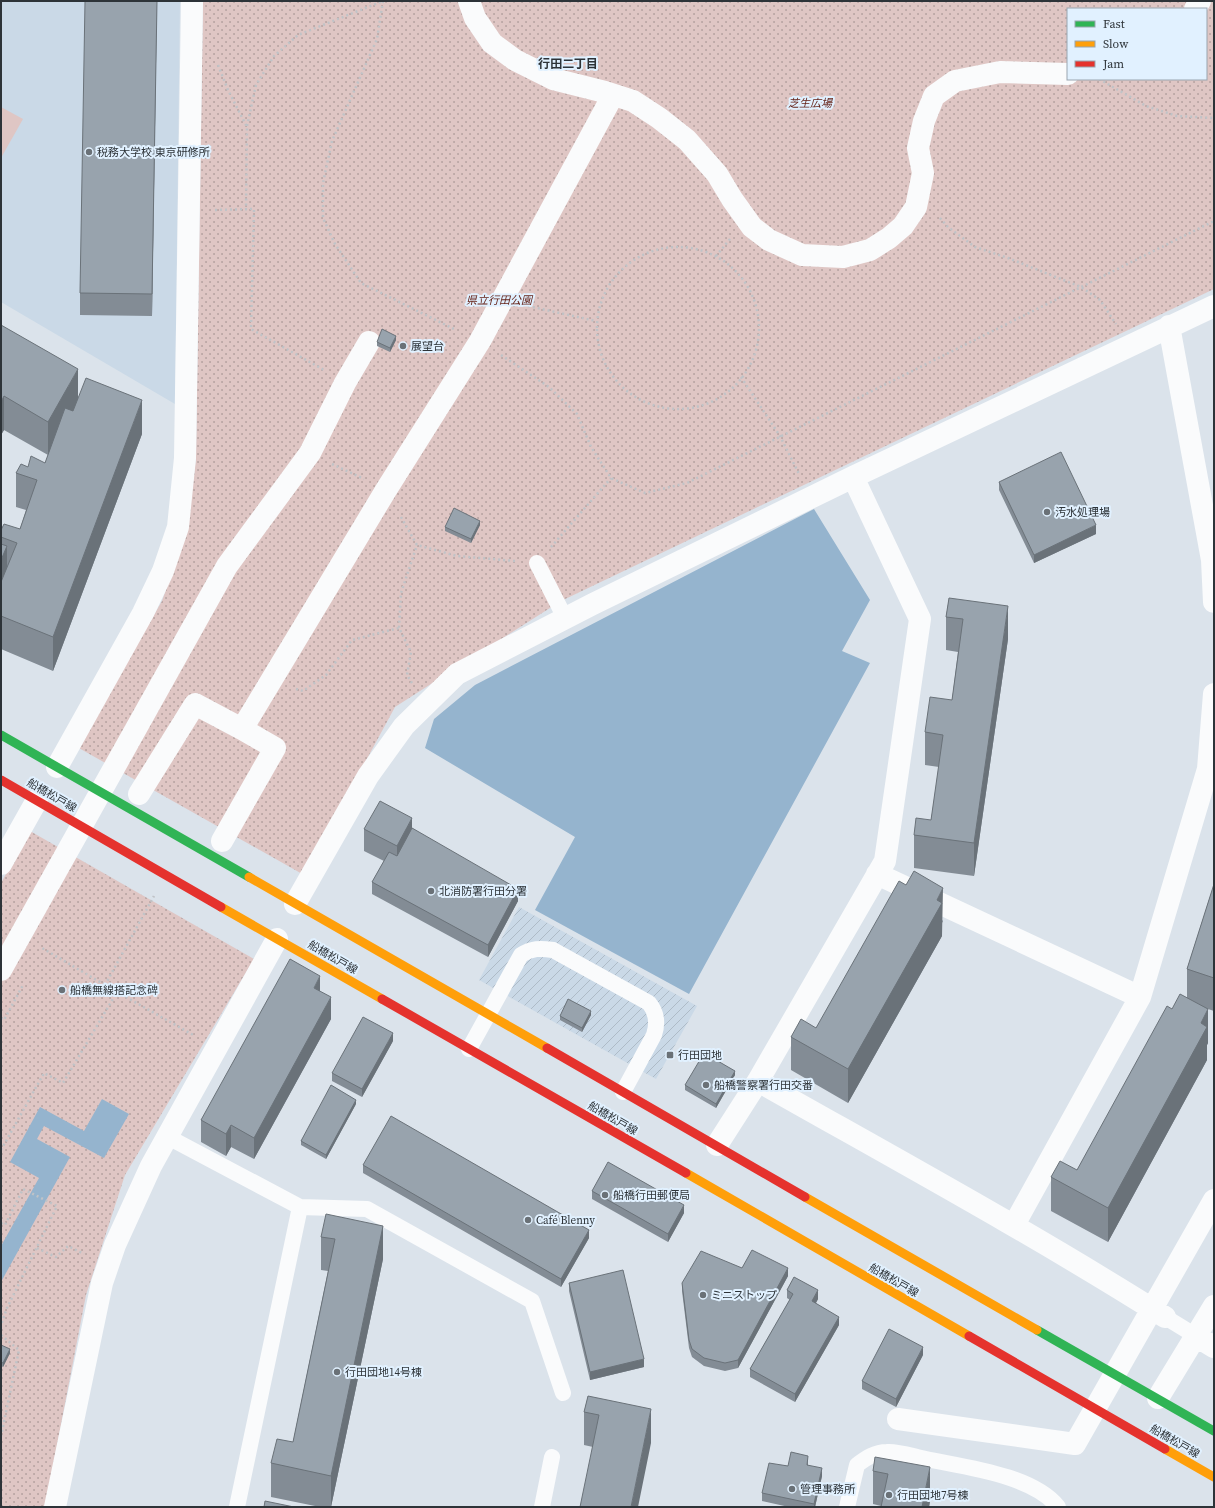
<svg xmlns="http://www.w3.org/2000/svg" width="1215" height="1508" font-family="'Source Serif 4','Noto Sans JP',serif">
<style>
.built{fill:#cad9e7}
.industrial{fill:url(#industrial-furrows)}
.grass{fill:#dfc6c4}
.park{fill:url(#park-dots);fill-rule:evenodd}
.water{fill:#95b4ce}
.lines{fill:none;stroke-linecap:round;stroke-linejoin:round}
.path{stroke:#c0c3c7;stroke-width:2.5;stroke-dasharray:2 3;stroke-linecap:butt}
.lane{stroke:#fafbfc;stroke-width:16}
.street{stroke:#fafbfc;stroke-width:22}
.fast{stroke:#30b455;stroke-width:9}
.slow{stroke:#ff9f0a;stroke-width:9}
.jam{stroke:#e5322d;stroke-width:9}
.wall{fill:#838c95}
.shaded-wall{fill:#6a7279}
.building{fill:#98a3ad;stroke:#6a7279}
.poi-dot{fill:#6a7177;stroke:#e1f1ff;stroke-width:1.5}
.labels{text-anchor:middle;stroke-width:4;stroke-linejoin:round;paint-order:stroke}
.park-label{font-size:11px;font-style:italic;fill:#652319;stroke:#e1f1ff}
.poi-label{font-size:11px;fill:#2d3338;stroke:#e1f1ff;text-anchor:start}
.street-label{font-size:11px;fill:#2d3338;stroke:#e1f1ff}
.neighbourhood-label{font-size:12px;font-weight:bold;fill:#2d3338;stroke:#e1f1ff}
</style>
<defs>
<pattern id="industrial-furrows" width="10" height="10" patternUnits="userSpaceOnUse"><rect width="10" height="10" fill="#cad9e7"/><path d="M-1 1l2-2M0 10L10 0M9 11l2-2" fill="none" stroke="#aebbc7"/></pattern>
<pattern id="park-dots" width="8" height="8" patternUnits="userSpaceOnUse"><rect width="8" height="8" fill="#dfc6c4"/><path d="M2 2h.1M6 6h.1" fill="none" stroke="#b5a1a0" stroke-width="1.8" stroke-linecap="round"/></pattern>
</defs>
<rect width="100%" height="100%" fill="#dbe3eb"/>
<path class="built" d="M1,1h179l-5,403 -174,-102z"/>
<path class="industrial" d="M519,907l178,99 -41,73 -177,-99z"/>
<path class="grass" d="M1,107l22,12 -22,39z"/>
<path class="park" d="M203,1h1011v288l-653,312 -166,106 -91,168 -227,-128 85,-146 25,-72 9,-70zM1068,9h138v70h-138z
M30,831l224,128 -129,216 -39,120 -41,212h-44v-624z"/>
<path class="water" d="M814,509l56,91 -28,51 28,12 -181,331 -154,-84 40,-73 -150,-89 9,-29 41,-34z
M102,1099l27,15 -25,44 -60,-32 -7,13 33,18 -69,125v-36l38,-68 -29,-16 30,-55 44,24z"/>
<g class="lines">
<path class="path" d="M383,1l-6,38 -45,102 -9,42v35l12,26 26,39 95,47
M218,65l10,25 19,37 -1,82
M1099,79l47,27 31,10 37,2
M247,126l9,-41 18,-29 24,-21 85,-34
M215,210l39,-1 -3,120 73,41
M940,218l8,9 27,20 33,11 73,29 19,13 16,24
M597 328a81 81 0 1 1 162 0a81 81 0 1 1-162 0Z
M716,256l14,-17
M528,306l68,15
M501,355l48,32 28,27 14,33 20,31 34,15 42,-10 527,-262
M741,377l39,59 19,38
M332,464l32,15
M401,517l16,28 40,11 58,5
M551,547l60,-69
M412,683l-5,-8 4,-23 -12,-24 2,-35 16,-48
M296,689l7,2 23,-16 26,-35 47,-12
M105,985l49,-89
M117,992l78,44
M1,1018l3,2 19,-35
M1,1150l43,-77 19,10 54,-91 -75,-44
M1,1223l4,2 18,-36 34,17 -50,102 -6,17
M37,1248l19,9 12,-11 16,8
M1,1335l18,15 -18,86"/>
<path class="lane" d="M537,563l28,55
M469,1049l52,-94c11,-7 19,-7 32,-5l96,53c8,10 9,20 5,32l-31,57
M166,1136l134,71 -63,300
M300,1207l67,2 165,92 31,92
M1165,1317l31,19
M542,1507l10,-50
M847,1507l10,-42c9,-7 18,-13 30,-13 11,-1 28,5 39,7 38,8 107,16 132,48"/>
<path class="street" d="M469,1l6,17 17,25 23,17 38,19 52,13 28,9 26,17 28,22 30,34 15,25 20,28 17,13 33,15 41,2 27,-7 19,-12 14,-12 13,-19 7,-34 -5,-25 6,-27 10,-25 21,-15 45,-9 68,2
M1195,9l5,-8
M1169,326l43,234 2,42
M57,767l86,-154 20,-42 15,-44 7,-69 7,-457
M139,794l56,-90 47,25 144,-239 94,-149 133,-246
M222,841l53,-93 -33,-19
M1,864l36,-64
M877,874l263,123
M295,904l73,-128 36,-50 53,-52 136,-70 260,-127 361,-171
M1,970l226,-404 83,-113 35,-70 24,-41
M758,1081c136,77 274,152 407,236
M717,1145l41,-64 127,-220 35,-242 -67,-142
M1014,1225l126,-228 68,-228 6,-75
M1196,1336l18,11
M1158,1398l56,-92
M898,1419l177,25 139,-244
M55,1507l47,-224 13,-38 36,-79 126,-227"/>
<path class="fast" d="M1,735l248,142
M1037,1330l177,101"/>
<path class="slow" d="M249,877l298,171
M221,907l161,92
M686,1173l283,163
M805,1197l232,133
M1165,1449l49,28"/>
<path class="jam" d="M1,780l220,127
M382,999l304,174
M547,1048l258,149
M969,1336l196,113"/>
</g>
<path class="wall" d="M157,1l-5,315 -72,-1v-22z
M1,325l77,73 64,36 -89,237 -52,-22v-119l19,-1 6,-19 -10,-3v-34l12,-6 17,-4 3,-8 -44,-25 -3,5z
M396,340l-6,12 -13,-6v-4z
M999,482l97,52 -62,29 -35,-73z
M480,525l-9,18 -26,-12v-4z
M949,598l59,41 -34,237 -60,-8v-33l17,-15 8,-53 -14,-2v-33l27,-32 6,-48 -12,-2v-33z
M412,828l106,73 -30,56 -116,-63v-12l12,-21 -20,-10v-22z
M1214,884v127l-6,-2v34l-1,2v15l-99,182 -57,-31v-34l26,-7 95,-161 15,-11v-29z
M906,885l37,36 -1,2v13l-94,167 -57,-33v-33l25,-9z
M320,991l11,28 -77,140 -23,-12 -5,9 -25,-14v-22z
M591,1015l-9,17 -22,-12v-4z
M393,1041l-31,56 -30,-16v-8z
M735,1075l-19,33 -31,-18v-5z
M356,1104l-30,55 -25,-14v-4z
M363,1165l226,73 -28,49 -198,-114z
M592,1191l92,22 -16,29 -76,-43z
M383,1226v33l-52,248h-11l-49,-10v-34l22,-21 35,-171 -7,-1v-33z
M742,1268l46,8 -50,92 -13,3 -21,-5 -12,-9 -3,-9 -7,-57v-8z
M569,1283l75,84 -54,13 -21,-89z
M787,1290l31,9 -2,4 23,22 -44,77 -45,-25v-8l40,-69 -3,-2z
M1,1345l9,8 -7,14 -2,-1z
M923,1355l-27,52 -34,-18v-8z
M588,1396l63,47 -58,4 -9,-2v-33z
M875,1457l55,44 -1,6h-48v-1l-8,-2v-33z
M808,1465l14,11 -7,31h-26l-27,-6v-8l26,-27z"/>
<path class="shaded-wall" d="M157,1l-5,315v-22z
M396,336v4l-6,12v-4z
M78,369v34l-30,52v-33z
M4,396v34l-3,5v-33z
M142,400v34l-89,237v-34z
M480,521v4l-9,18v-4z
M1096,525v9l-62,29v-8z
M7,546v33l-6,14v-33z
M1008,606v33l-34,237v-33z
M412,818v22l-15,28v-22z
M943,888l-1,48 -94,167v-34z
M518,889v12l-30,56v-12z
M320,976v22l-6,-10z
M331,997v22l-77,140v-21z
M1208,1009v34l-1,2v15l-99,182v-34z
M591,1011v4l-9,17v-4z
M393,1033v8l-31,56v-8z
M735,1071v4l-19,33v-4z
M356,1100v4l-30,55v-4z
M231,1125v22l-5,9v-22z
M684,1205v8l-16,29v-8z
M383,1226v33l-52,248v-31z
M589,1230v8l-28,49v-8z
M788,1268v8l-50,92v-8z
M818,1290v9l-6,11v-9z
M839,1317v8l-44,77v-8z
M923,1347v8l-27,52v-8z
M10,1349v4l-7,14v-4z
M644,1359v8l-54,13v-8z
M651,1409v34l-13,64h-7z
M808,1456v8l-1,9v-8z
M930,1467v34l-1,6h-7z
M822,1468v8l-7,31h-1v-3z"/>
<path class="building" d="M85,1h72l-5,293 -72,-1z
M1,325l77,44 -30,53 -44,-26 -3,6z
M382,329l14,7 -6,12 -13,-6z
M86,378l56,22 -89,237 -52,-21v-34l16,-39 -16,-6v-7l3,-6 16,5 17,-49 -21,-7 5,-9 7,3 3,-11 14,7 20,-55 8,3z
M1061,452l35,73 -62,30 -35,-73z
M454,508l26,13 -9,18 -26,-12z
M1,544l6,2 -6,14z
M949,598l59,8 -34,237 -60,-8 2,-17 15,2 12,-85 -18,-3 5,-35 22,3 11,-81 -17,-2z
M380,801l32,17 -15,28 -33,-17z
M412,828l106,61 -30,56 -116,-63 17,-30 8,4z
M914,871l29,17 -6,12 5,3 -94,166 -57,-32 10,-18 15,9 83,-147 7,4z
M1214,884v94l-27,-9z
M290,959l30,17 -6,12 17,9 -77,141 -23,-13 -5,9 -25,-14z
M1180,994l28,15 -7,14 6,4 -99,181 -57,-31 9,-16 17,9 90,-164 5,3z
M568,999l23,12 -9,17 -22,-12z
M363,1017l30,16 -31,56 -30,-16z
M704,1053l31,18 -19,33 -31,-19z
M331,1085l25,15 -30,55 -25,-14z
M391,1116l198,114 -28,49 -198,-114z
M608,1162l76,43 -16,29 -76,-43z
M326,1214l57,12 -52,250 -60,-13 6,-24 16,3 42,-203 -14,-2z
M752,1250l36,18 -50,92 -13,3 -21,-5 -12,-9 -3,-9 -7,-57 19,-32 41,17z
M623,1270l21,89 -54,13 -21,-89z
M794,1277l24,13 -6,11 27,16 -44,77 -45,-25 43,-75 -6,-4z
M889,1329l34,18 -27,52 -34,-18z
M1,1345l9,4 -7,14 -2,-1z
M588,1396l63,13 -20,98h-51l19,-92 -15,-3z
M791,1452l17,4 -1,9 15,3 -8,36 -52,-11 7,-30 19,3z
M875,1457l55,10 -8,40h-41l7,-33 -15,-3z
M265,1501l29,6h-30z"/>
<g class="poi-dot">
<circle cx="89" cy="152" r="4"/>
<circle cx="403" cy="346" r="4"/>
<circle cx="1047" cy="512" r="4"/>
<circle cx="431" cy="891" r="4"/>
<circle cx="62" cy="990" r="4"/>
<rect x="666" y="1051" width="8" height="8" rx="2"/>
<circle cx="706" cy="1085" r="4"/>
<circle cx="605" cy="1195" r="4"/>
<circle cx="528" cy="1220" r="4"/>
<circle cx="703" cy="1295" r="4"/>
<circle cx="337" cy="1372" r="4"/>
<circle cx="792" cy="1489" r="4"/>
<circle cx="889" cy="1495" r="4"/>
</g>
<g class="labels">
<g class="park-label">
<text x="810" y="107">芝生広場</text>
<text x="499" y="304">県立行田公園</text>
</g>
<g class="poi-label">
<text x="97" y="156">税務大学校 東京研修所</text>
<text x="411" y="350">展望台</text>
<text x="1055" y="516">汚水処理場</text>
<text x="439" y="895">北消防署行田分署</text>
<text x="70" y="994">船橋無線搭記念碑</text>
<text x="678" y="1059">行田団地</text>
<text x="714" y="1089">船橋警察署行田交番</text>
<text x="613" y="1199">船橋行田郵便局</text>
<text x="536" y="1224">Café Blenny</text>
<text x="711" y="1299">ミニストップ</text>
<text x="345" y="1376">行田団地14号棟</text>
<text x="800" y="1493">管理事務所</text>
<text x="897" y="1499">行田団地7号棟</text>
</g>
<g class="street-label">
<text transform="translate(52 795) rotate(30)" y="4">船橋松戸線</text>
<text transform="translate(333 957) rotate(30)" y="4">船橋松戸線</text>
<text transform="translate(613 1118) rotate(30)" y="4">船橋松戸線</text>
<text transform="translate(894 1280) rotate(30)" y="4">船橋松戸線</text>
<text transform="translate(1175 1441) rotate(30)" y="4">船橋松戸線</text>
</g>
<g class="neighbourhood-label">
<text x="568" y="68">行田二丁目</text>
</g>
</g>
<rect width="1215" height="1508" fill="none" stroke="#2d3338" stroke-width="4"/>
<rect x="1067" y="8" width="140" height="72" fill="#e1f1ff" stroke="#99a5af"/>
<rect x="1075" y="21" width="20" height="6" fill="#30b455" stroke="#99a5af"/>
<text x="1103" y="28" font-size="12" fill="#2d3338">Fast</text>
<rect x="1075" y="41" width="20" height="6" fill="#ff9f0a" stroke="#99a5af"/>
<text x="1103" y="48" font-size="12" fill="#2d3338">Slow</text>
<rect x="1075" y="61" width="20" height="6" fill="#e5322d" stroke="#99a5af"/>
<text x="1103" y="68" font-size="12" fill="#2d3338">Jam</text>
</svg>
